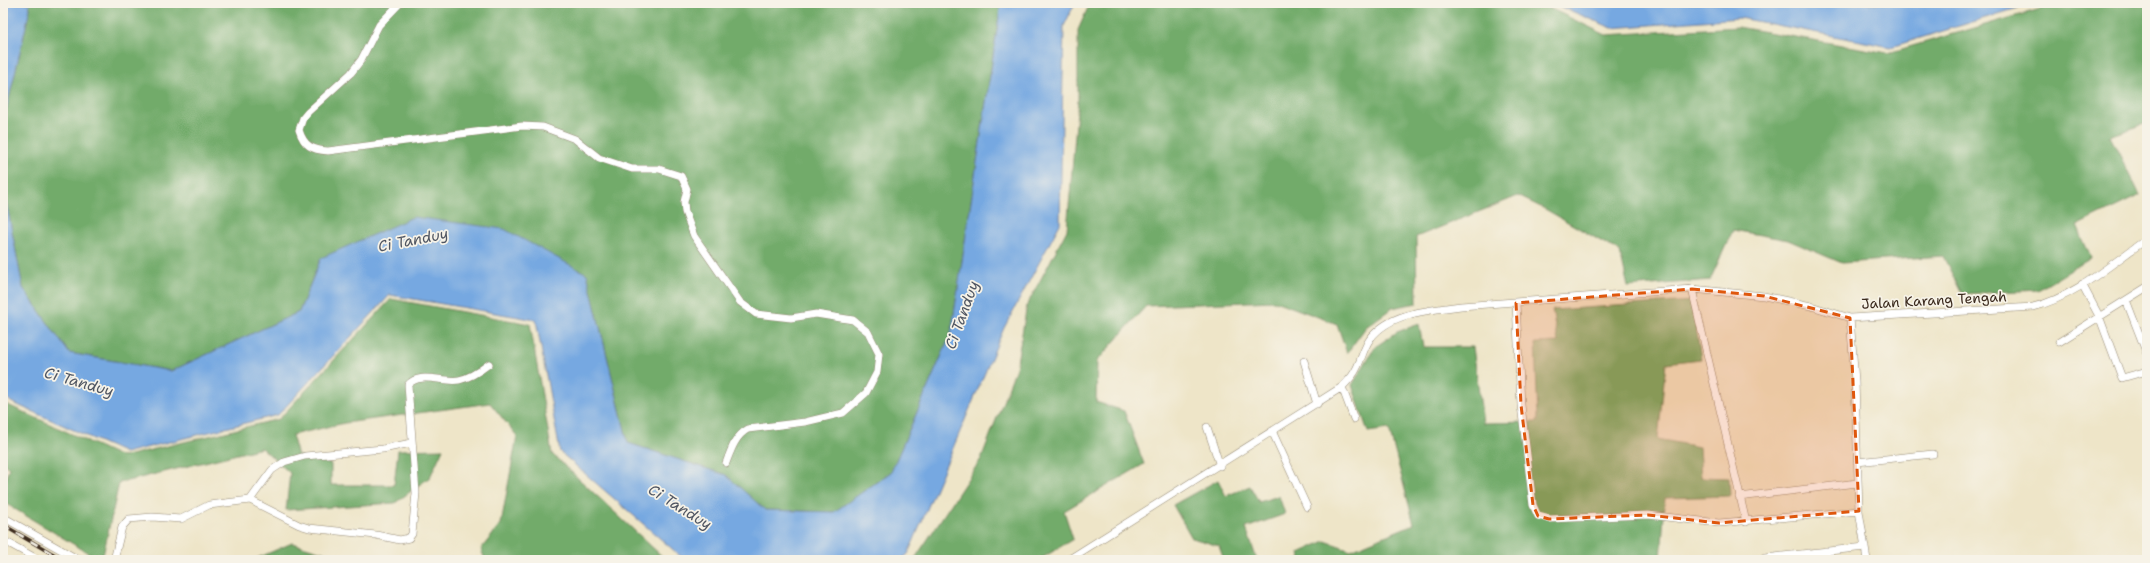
<svg xmlns="http://www.w3.org/2000/svg" width="2150" height="563" font-family="'Shantell Sans',sans-serif">
<style>
.forest{fill:#72ab6a;stroke:#566a44}
.water{fill:#76a8e1;stroke:#586980}
.lines{fill:none;stroke-linecap:round;stroke-linejoin:round}
.street-casing{stroke:#948873;stroke-width:8}
.street{stroke:#fff;stroke-width:7}
.rail-casing{stroke:#3b2a1e;stroke-width:4}
.rail{stroke:#f7f3e8;stroke-width:2.5;stroke-dasharray:8;stroke-linecap:butt}
.marked{fill:#df570d;fill-opacity:0.2;stroke:#df570d;stroke-width:3;stroke-dasharray:8 5;stroke-linejoin:round}
.labels{text-anchor:middle;stroke-width:3.5;stroke-linejoin:round;paint-order:stroke}
.street-label{font-size:14px;fill:#3b2a1e;stroke:#f7f3e8}
.water-label{font-size:15px;font-style:italic;fill:#505662;stroke:#f7f3e8}
</style>
<rect width="100%" height="100%" fill="#f7f3e8"/>
<filter id="ink" filterUnits="userSpaceOnUse"><feTurbulence type="fractalNoise" baseFrequency=".025" numOctaves="2"/><feDisplacementMap in="SourceGraphic" scale="8" xChannelSelector="R" yChannelSelector="G"/><feConvolveMatrix kernelMatrix="1 2 1 2 8 2 1 2 1" color-interpolation-filters="sRGB"/></filter>
<filter id="wash" filterUnits="userSpaceOnUse"><feTurbulence type="fractalNoise" baseFrequency=".012" numOctaves="4" result="noise"/><feDisplacementMap in="SourceGraphic" scale="16" xChannelSelector="R" yChannelSelector="G"/><feGaussianBlur stdDeviation="0.9" result="paint"/><feColorMatrix in="noise" values="0 0 0 0 0 0 0 0 0 0 0 0 0 0 0 0 0 1.4 0 .05"/><feComposite in="paint" operator="in"/></filter>
<g filter="url(#wash)">
<rect width="100%" height="100%" fill="#eee5c8"/>
<path class="forest" d="M29,3h972l-50,331 -60,138 -57,40 -69,-2 -39,-35 -98,-32 -41,-169 -266,-16 -22,54 -128,59 -102,-18 -46,-65 -20,-103v-61l27,-115z
M1090,3h449l67,32 132,-8 150,26 173,-50h86v120l-37,13 30,59 -63,31 14,32 -53,32 -76,4 -19,-38 -101,7 -54,-23 -55,-10 -23,50 -82,7 -8,-35 -75,-43 -27,-13 -102,41 1,66 -25,5 -26,19 -19,26 -10,-29 -62,-23 -129,5 -49,55 -1,41 28,9 20,53 -80,47 9,28 -34,21h-125l67,-101 35,-91 11,-63 40,-75 11,-131v-69z
M391,299l139,25 22,130 114,106h-181l-4,-11 20,-25 16,-88 -27,-33 -145,20 -53,12 6,21 33,8v21h63l4,-35 45,-1 -13,28 -35,26 -109,7 4,-37 -28,-25 -143,35 -17,77h-2l-97,-58v-16l6,-18 -6,-5v-62l5,4 114,52 157,-38z
M1692,301l9,58 -35,4 -8,76 41,8 2,30 28,1 1,18 -65,2 -4,62h-360l-2,-7 26,-12 26,9 63,-26 -25,-95 -21,3 -16,-47 23,-38 22,-15 22,-8 4,23h50l10,76 55,-1 -3,-79 23,-1 -6,-32z
M1218,480l8,16 24,-10 9,16 20,-6 6,18 -39,14 11,32h-33l-5,-14 -27,-8 -19,-33z
M292,543l57,17h-96z"/>
<path class="water" d="M3,3h26l1,6 -27,115z
M1001,3h74l-11,23 -4,198 -56,104 -96,226 -7,6h-216l-125,-108 -24,-132 -146,-25 -112,120 -153,38 -114,-51 -8,-8v-209l20,103 46,65 102,18 128,-59 22,-54 92,-41 91,12 83,45 41,169 98,32 39,35 69,2 57,-40 60,-138z
M1552,3h482l-143,44 -151,-29 -128,10z"/>
</g>
<g filter="url(#ink)">
<g class="lines">
<defs>
<path id="street" d="M400,3l-21,22 -18,35 -10,13 -43,39 -5,6 -4,12c5,16 13,20 29,21l194,-25 21,1 32,12 24,19 33,11h27l22,7 6,13 -3,13 1,10 9,24 46,66 16,12 35,4 25,-4 37,6 15,12 11,22 -2,18 -11,21 -23,20 -38,9 -57,7c-13,7 -17,21 -22,34
M2082,284l17,32 23,62 25,-7
M1692,289l54,233
M2126,300l21,54
M1516,303l5,102 12,100 5,11 11,3 99,-4 71,8 140,-12
M2059,342l88,-55
M1304,361l13,43
M1342,387l12,32
M1207,427l13,39
M1272,431l35,76
M1857,462l76,-8
M1739,497l119,-14
M250,500l49,25 10,3 67,7 24,5 9,-2 3,-4 4,-41 -8,-108c11,-14 36,-2 51,-5 11,-2 21,-9 30,-16
M3,517l76,43
M3,540l36,20
M1826,551l1,9
M1765,558l100,-11
M114,560l8,-33 7,-8 23,-2 29,2 28,-14 41,-5 22,-30 12,-8 21,-6 78,-7 28,-6
M1068,560l274,-173c4,-4 9,-9 12,-14 7,-11 9,-24 16,-34 20,-27 60,-29 91,-33l231,-17 72,7 47,10 39,12
M1867,560l-8,-49 -4,-130 -5,-63 183,-11c42,-10 79,-44 114,-68"/>
</defs>
<use href="#street" class="street-casing"/>
<use href="#street" class="street"/>
<defs>
<path id="rail" d="M3,525l60,35"/>
</defs>
<use href="#rail" class="rail-casing"/>
<use href="#rail" class="rail"/>
</g>
</g>
<path class="marked" d="M1692,289l72,7 86,22 9,193 -140,12 -71,-8 -99,4 -11,-3 -5,-11 -12,-100 -5,-102z"/>
<g class="labels">
<g class="street-label">
<text transform="translate(1934 300) rotate(-3)" y="5">Jalan Karang Tengah</text>
</g>
<g class="water-label">
<text transform="translate(413 240) rotate(-11)" y="5">Ci Tanduy</text>
<text transform="translate(962 315) rotate(-70)" y="5">Ci Tanduy</text>
<text transform="translate(79 382) rotate(16)" y="5">Ci Tanduy</text>
<text transform="translate(680 507) rotate(32)" y="5">Ci Tanduy</text>
</g>
</g>
<rect width="2150" height="563" fill="none" stroke="#f7f3e8" stroke-width="16"/>
</svg>
